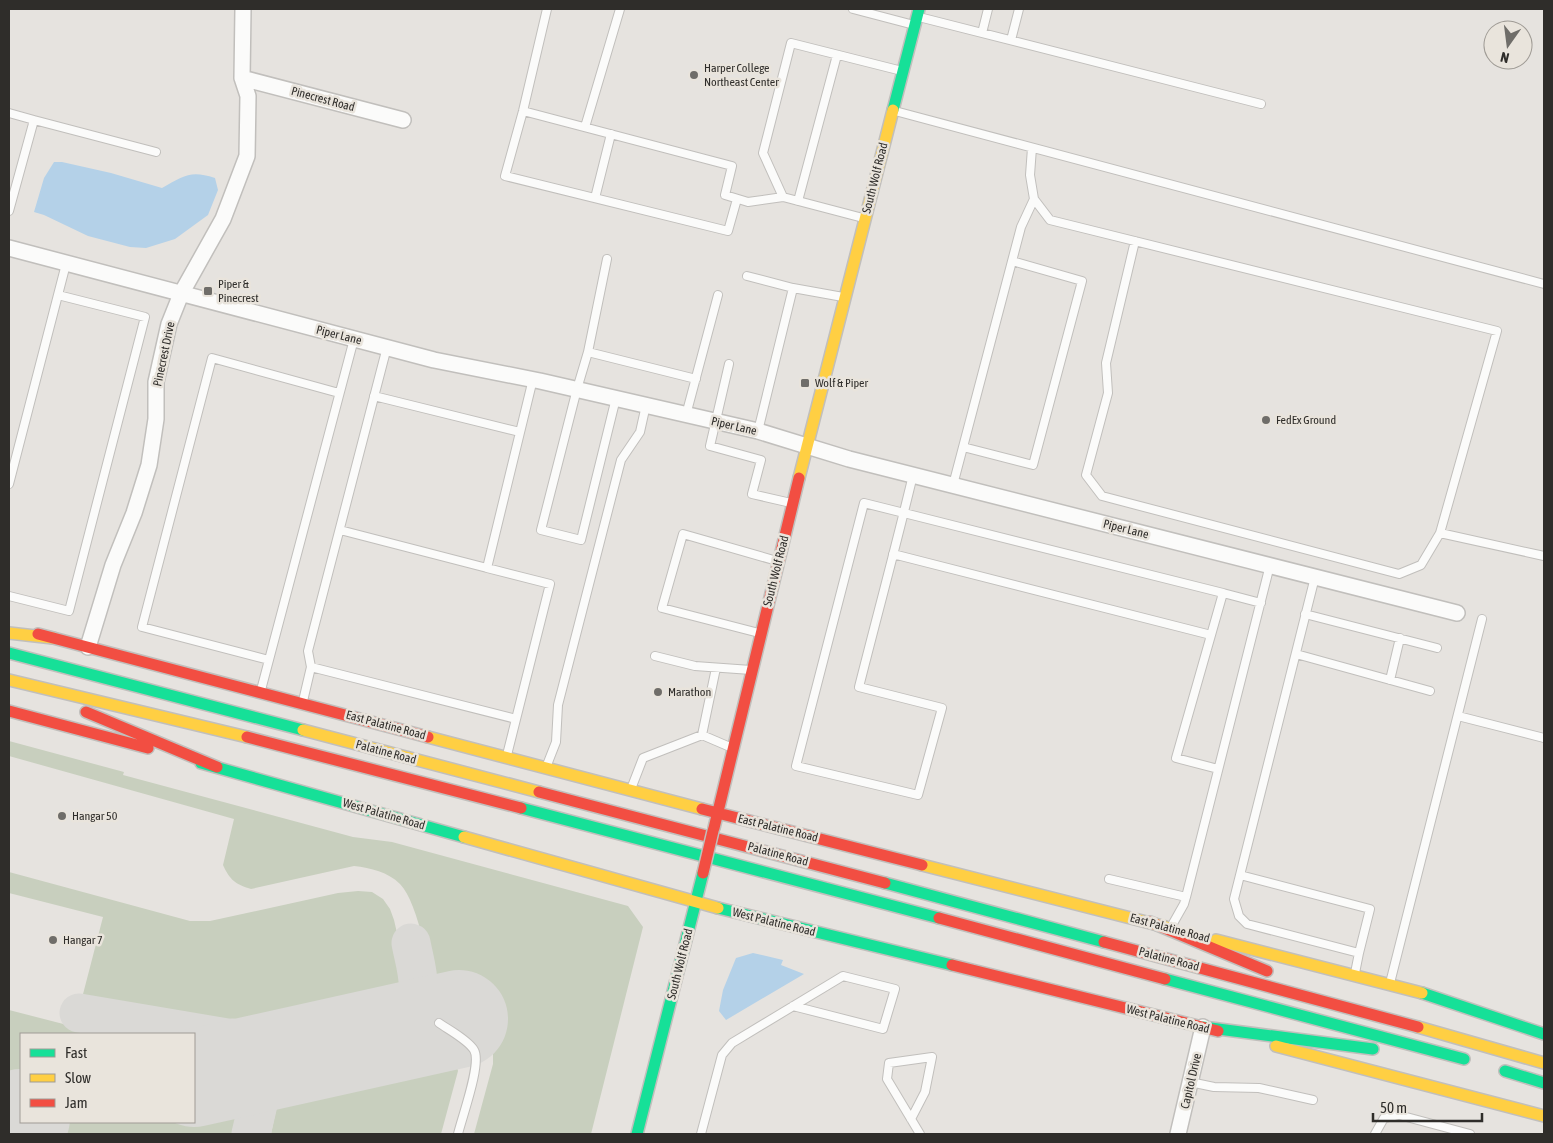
<svg xmlns="http://www.w3.org/2000/svg" width="1553" height="1143" font-family="'Asap Condensed',sans-serif">
<style>
.green{fill:#c8cfbe}
.water{fill:#b4d1e8}
.lines{fill:none;stroke-linecap:round;stroke-linejoin:round}
.taxiway{stroke:#dad9d6;stroke-width:39}
.runway{stroke:#dad9d6;stroke-width:98}
.lane-casing{stroke:#c1bfbc;stroke-width:10}
.street-casing{stroke:#c1bfbc;stroke-width:18}
.fast-casing{stroke:#c1bfbc;stroke-width:14}
.slow-casing{stroke:#c1bfbc;stroke-width:14}
.jam-casing{stroke:#c1bfbc;stroke-width:14}
.lane{stroke:#fbfbfa;stroke-width:8}
.street{stroke:#fbfbfa;stroke-width:15}
.fast{stroke:#16e098;stroke-width:11}
.slow{stroke:#ffcf43;stroke-width:11}
.jam{stroke:#f24e42;stroke-width:11}
.jam-bridge-casing{stroke:#c1bfbc;stroke-width:14;stroke-linecap:butt}
.jam-bridge{stroke:#f24e42;stroke-width:11}
.poi-dot{fill:#6f6d69;stroke:#e9e4dc;stroke-width:2}
.labels{text-anchor:middle;stroke-width:5;stroke-linejoin:round;paint-order:stroke}
.poi-label{font-size:12px;fill:#2f2d2a;stroke:#e9e4dc;text-anchor:start}
.street-label{font-size:12px;fill:#2f2d2a;stroke:#e9e4dc}
</style>
<rect width="100%" height="100%" fill="#e6e3df"/>
<path class="green" d="M9,741l115,31 -1,3 230,62 39,5 236,64 15,21 -52,207h-117l19,-70v-14l-5,-13 -8,-10 -10,-5 -24,-7 -9,-10c-6,-28 -18,-102 -37,-121 -12,-12 -29,-16 -46,-18l-103,23c-16,-5 -21,-9 -28,-24l11,-46 -225,-63z
M9,872l181,49h20l128,-28 20,-2 14,1 11,7 7,10 4,11 12,52 -1,13 -7,15 -8,11 -8,5 -17,8 -74,16 -200,-30 -9,-12 21,-81 -94,-24z
M9,1010l66,17 1,-4 6,-2 88,13h-149v68l-12,3z
M194,1038c14,2 35,3 43,15l-43,10z
M426,1043c20,3 28,7 32,28l-17,63h-170c5,-21 7,-49 28,-61z
M217,1090c26,5 24,23 18,44h-216l56,-12h119v-27z"/>
<path class="water" d="M54,162h8l49,11 51,15c22,-12 28,-18 53,-10l3,12 -10,25 -33,24 -29,9 -16,-1 -42,-11 -44,-21 -10,-3 10,-34z
M753,953l30,7 -2,5 23,9 -78,46 -7,-9 4,-21 13,-32z"/>
<g class="lines">
<path class="taxiway" d="M79,1013l231,39
M387,1035c6,-5 16,-10 21,-17 18,-24 8,-49 3,-75
M232,1038l8,4 8,8 10,44v10l-7,30"/>
<path class="runway" d="M194,1078l265,-59
M9,1121l12,-3"/>
<defs>
<path id="lane" d="M547,9l-24,102 -18,65 223,55 9,-32
M853,9l61,16
M919,17l342,87
M982,33l6,-24
M1011,40l8,-31
M523,111l209,55 -7,29 23,7 35,-5 -20,-44 28,-110 111,28
M895,111l649,173
M9,113l25,7 -25,91
M34,120l122,32
M585,127l35,-118
M783,197l80,21
M595,198l16,-64
M1034,199l16,21 447,111 -57,202 104,23
M798,201l39,-146
M1135,241l-29,122 2,30 -22,82 16,21 297,78 22,-9 19,-32
M747,276l46,12 -35,143
M793,288l50,9
M588,352l19,-93
M729,364l-19,82 51,14 -9,34 39,9
M374,396l146,36
M616,398l-35,142 -40,-10 36,-141 11,-37 108,27
M686,415l32,-120
M963,447l70,18 49,-184 -70,-20
M913,475c-17,71 -36,141 -54,212l83,21 -24,87 -122,-29 68,-263 40,10 319,80 -47,165 42,11
M9,484l57,-220
M953,485l68,-258 13,-28 -4,-24 2,-27
M340,530l147,38
M893,554l318,81
M1315,577l-81,322 5,17 8,8 112,29 -4,20
M1223,593l38,10
M9,596l60,15 76,-294 -87,-22
M1305,614l132,34
M759,633l-97,-25 21,-74 94,27
M1296,654l134,37
M655,656l40,10 56,4
M269,660l-127,-33 70,-269 127,35
M311,667l-3,-16 79,-304
M1390,680l10,-42
M261,690l93,-351
M303,701l8,-34 205,52
M1458,716l86,22
M702,735l28,12
M507,755l43,-171 -63,-16 46,-189
M547,765l9,-23 2,-37 63,-245 19,-28 6,-27
M631,789l12,-31 59,-23 14,-67
M1240,875l130,34 -11,44
M1109,879l77,18
M1171,927l13,-23 2,-7 84,-332
M1390,983l92,-364
M439,1023c10,7 29,17 35,27 8,13 -12,67 -16,84
M1190,1082l24,5 45,1 54,12
M911,1119l14,-27 7,-35 -43,6 -2,16 33,55
M701,1134l21,-79 10,-12 111,-67 52,13 -12,40 -90,-23
M1375,1134l9,-16 15,-3 71,19"/>
<path id="street" d="M242,78l161,42
M9,248l425,112 106,21 218,50 91,28 608,154
M88,647l25,-82 21,-52 15,-48 7,-46v-37l13,-58 12,-30 42,-75 24,-63 1,-60 -6,-18 1,-69
M1178,1134l25,-107"/>
<path id="fast" d="M893,110l26,-101
M9,653l294,77
M201,763l263,74
M521,808l418,110
M885,883l219,59
M718,908l234,57
M1165,979l299,80
M1422,993l122,41
M1203,1027l170,22
M1505,1071l39,12
M637,1134l66,-261"/>
<path id="slow" d="M799,478l94,-368
M9,633l44,5
M9,680l238,57
M303,730l236,62
M428,737l274,72
M464,837l254,71
M922,865l244,62
M1216,940l206,53
M1418,1027l126,36
M1276,1046l268,70"/>
<path id="jam" d="M38,634l390,103
M9,711l139,37
M86,712l131,55
M247,737l274,71
M539,792l346,91
M702,809l220,56
M714,828l85,-350
M939,918l226,61
M1150,922l117,49
M1104,942l314,85
M952,965l266,66"/>
</defs>
<use href="#lane" class="lane-casing"/>
<use href="#street" class="street-casing"/>
<use href="#fast" class="fast-casing"/>
<use href="#slow" class="slow-casing"/>
<use href="#jam" class="jam-casing"/>
<use href="#lane" class="lane"/>
<use href="#street" class="street"/>
<use href="#fast" class="fast"/>
<use href="#slow" class="slow"/>
<use href="#jam" class="jam"/>
<defs>
<path id="jam-bridge" d="M703,873l10,-42"/>
</defs>
<use href="#jam-bridge" class="jam-bridge-casing"/>
<use href="#jam-bridge" class="jam-bridge"/>
</g>
<g class="poi-dot">
<circle cx="694" cy="75" r="5"/>
<rect x="203" y="286" width="10" height="10" rx="2.5"/>
<rect x="800" y="378" width="10" height="10" rx="2.5"/>
<circle cx="1266" cy="420" r="5"/>
<circle cx="658" cy="692" r="5"/>
<circle cx="62" cy="816" r="5"/>
<circle cx="53" cy="940" r="5"/>
</g>
<g class="labels">
<g class="poi-label">
<text x="704" y="72">Harper College<tspan x="704" dy="14">Northeast Center</tspan></text>
<text x="218" y="288">Piper &amp;<tspan x="218" dy="14">Pinecrest</tspan></text>
<text x="815" y="387">Wolf &amp; Piper</text>
<text x="1276" y="424">FedEx Ground</text>
<text x="668" y="696">Marathon</text>
<text x="72" y="820">Hangar 50</text>
<text x="63" y="944">Hangar 7</text>
</g>
<g class="street-label">
<text transform="translate(323 99) rotate(15)" y="4">Pinecrest Road</text>
<text transform="translate(875 178) rotate(-76)" y="4">South Wolf Road</text>
<text transform="translate(339 335) rotate(14)" y="4">Piper Lane</text>
<text transform="translate(164 354) rotate(-78)" y="4">Pinecrest Drive</text>
<text transform="translate(734 426) rotate(13)" y="4">Piper Lane</text>
<text transform="translate(1126 529) rotate(14)" y="4">Piper Lane</text>
<text transform="translate(776 571) rotate(-76)" y="4">South Wolf Road</text>
<text transform="translate(386 725) rotate(15)" y="4">East Palatine Road</text>
<text transform="translate(386 752) rotate(15)" y="4">Palatine Road</text>
<text transform="translate(384 814) rotate(16)" y="4">West Palatine Road</text>
<text transform="translate(778 828) rotate(14)" y="4">East Palatine Road</text>
<text transform="translate(778 854) rotate(15)" y="4">Palatine Road</text>
<text transform="translate(774 922) rotate(14)" y="4">West Palatine Road</text>
<text transform="translate(1170 928) rotate(15)" y="4">East Palatine Road</text>
<text transform="translate(1169 959) rotate(15)" y="4">Palatine Road</text>
<text transform="translate(680 964) rotate(-76)" y="4">South Wolf Road</text>
<text transform="translate(1168 1019) rotate(14)" y="4">West Palatine Road</text>
<text transform="translate(1191 1081) rotate(-77)" y="4">Capitol Drive</text>
</g>
</g>
<rect width="1553" height="1143" fill="none" stroke="#2f2d2a" stroke-width="20"/>
<rect x="20" y="1033" width="175" height="90" fill="#e9e4dc" stroke="#9f9b95"/>
<rect x="30" y="1049" width="25" height="8" fill="#16e098" stroke="#9f9b95"/>
<text x="65" y="1058" font-size="15" fill="#2f2d2a">Fast</text>
<rect x="30" y="1074" width="25" height="8" fill="#ffcf43" stroke="#9f9b95"/>
<text x="65" y="1083" font-size="15" fill="#2f2d2a">Slow</text>
<rect x="30" y="1099" width="25" height="8" fill="#f24e42" stroke="#9f9b95"/>
<text x="65" y="1108" font-size="15" fill="#2f2d2a">Jam</text>
<g transform="translate(1508 45) rotate(194)"><circle r="24" fill="#e9e4dc" stroke="#9f9b95"/>
<path d="M0-4L9 19L0 12L-9 19Z" fill="#6f6d69"/>
<text y="-8" font-size="14" font-weight="bold" text-anchor="middle" fill="#2f2d2a">N</text>
</g>
<path d="M1373 1113v8h109v-8" fill="none" stroke="#2f2d2a" stroke-width="2.5"/>
<text x="1380" y="1113" font-size="15" fill="#2f2d2a" stroke="#e9e4dc" stroke-width="4" paint-order="stroke">50 m</text>
</svg>
